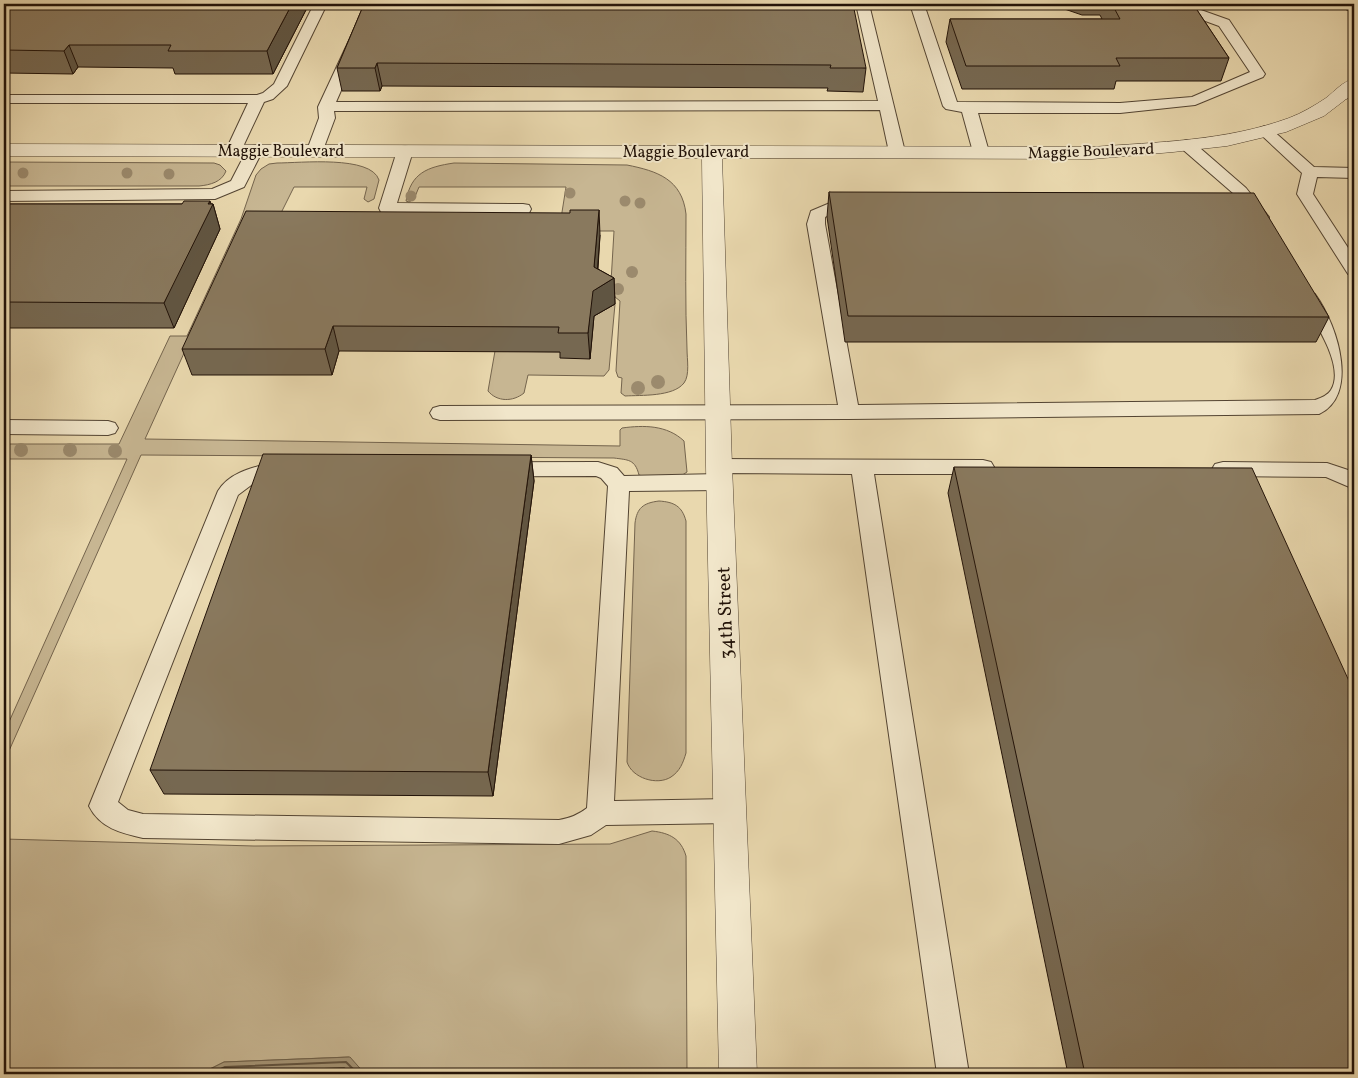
<svg xmlns="http://www.w3.org/2000/svg" width="1358" height="1078" font-family="Vollkorn,serif">
<style>
.green{fill:#c7b692;stroke:#74644d}
.water{fill:#a59576;stroke:#70614a}
.lines{fill:none;stroke-linecap:round;stroke-linejoin:round}
.shore{stroke:#63543f;stroke-width:2}
.lane-casing{stroke:#534432;stroke-width:2}
.street-casing{stroke:#534432;stroke-width:1}
.secondary-casing{stroke:#211208;stroke-width:1}
.lane{fill:#f1e6ca;fill-rule:evenodd}
.street{fill:#f1e6ca;fill-rule:evenodd}
.secondary{fill:#f1e6ca;fill-rule:evenodd}
.tree{fill:#9b8a6d}
.wall{fill:#766851;stroke:#211208}
.shaded-wall{fill:#605542;stroke:#211208}
.building{fill:#89795e;stroke:#211208}
.labels{text-anchor:middle;stroke-width:4;stroke-linejoin:round;paint-order:stroke}
.far-street-label{font-size:16px;fill:#211208;stroke:#f1e6ca}
.street-label{font-size:19px;fill:#211208;stroke:#f1e6ca}
</style>
<rect width="100%" height="100%" fill="#e9d8ae"/>
<filter id="stains"><feTurbulence type="fractalNoise" baseFrequency=".004" numOctaves="4"/><feColorMatrix values="0 0 0 0 .2 0 0 0 0 .09 0 0 0 0 .02 0 0 0 .5 -.17"/></filter>
<radialGradient id="worn" r=".72"><stop offset=".6" stop-color="#630" stop-opacity="0"/><stop offset="1" stop-color="#630" stop-opacity=".3"/></radialGradient>
<path class="green" d="M4,162l210,1 6,2 6,6c-4,11 -16,14 -27,15h-195z
M277,163c23,0 94,-8 102,17l-5,19 -6,3 -4,-3 3,-12h-73l-22,44 -87,120 -40,88 475,7v-16l2,-2c22,-3 45,-3 62,13l3,31c-10,9 -36,7 -48,3 -4,-16 -11,-15 -25,-17l-473,-3 -137,307v-29l123,-274h-123v-15h115l51,-108h17l54,-117 15,-44 5,-6 8,-5z
M454,163l173,2c30,6 55,14 59,49 0,45 -1,90 1,135 0,10 3,26 -3,34 -11,14 -43,12 -59,13l-4,-3 1,-15 -4,-1 -2,-6 4,-70 -5,-4 -4,-15 3,-51h-55l7,-44h-147l-5,12 -5,3 -3,-1c5,-28 21,-34 48,-38z
M615,304l-6,66 -5,6 -76,-1 -4,18c-11,9 -27,9 -36,-2l7,-40 66,1 33,-36z
M659,501c15,1 23,5 27,20v232c-3,10 -6,18 -15,24 -14,9 -39,1 -44,-15l8,-239c2,-15 8,-20 24,-22z
M652,831c18,2 29,8 34,25l1,218h-322l-16,-17 -125,5 -24,12h-196v-235l250,7 356,-2z"/>
<path class="water" d="M350,1057l15,17h-165l24,-12z"/>
<g class="lines">
<path class="shore" d="M211,1074l14,-7 121,-5 12,12
M224,1074l120,-6 6,6"/>
<defs>
<path id="lane" d="M314,4h13l-40,82 -14,13 -9,3 -24,51h-12l-2,-3 22,-47h-244v-8h253l6,-2 11,-9z
M366,4h13l-43,98 542,-1 -22,-97h13l36,148 -2,3h-12l-2,-3 -9,-42 -546,1 1,7 -12,32 -2,3h-12l-2,-3 12,-32 -1,-11z
M910,4h14l33,98 163,1 72,-6 58,-25 -31,-46 -52,-19 -1,-3h18l45,16 36,54 -2,3 -68,28 -75,8h-142l11,39 -2,3h-12l-2,-3 -11,-40 -16,-3 -3,-3z
M1265,126l5,2 44,39 40,1v10l-37,-1 -4,17 41,63v18l-6,-1 -51,-80 5,-21 -45,-42 3,-3z
M1187,140l6,2 53,46 23,29 -2,4h-12l-21,-27 -53,-46 -2,-3 2,-3z
M255,145l6,2 2,3 -19,37 -29,12 -211,2v-10l208,-2 19,-8 16,-31 2,-3z
M405,146l6,2 2,3 -16,52 126,1 6,1 2,4 -2,4 -6,1 -142,-2 -2,-4 18,-57 2,-3z
M858,201l6,1 2,4 -2,4 -30,3 -9,4v7l33,181 457,-5c6,-2 13,-5 16,-10 15,-24 -18,-71 -31,-92l3,-4 6,-1 6,1c25,35 43,102 4,120l-470,5 -409,1 -7,-2 -3,-5 3,-5 7,-2 398,-1 -31,-181 4,-13 19,-8z
M4,420l104,1 7,2 3,5 -3,5 -7,2 -104,-1z
M719,459l264,1 8,2 3,5 -3,5 -8,2h-109l95,600h-32l-85,-600 -133,-1 -8,-2 -3,-5 3,-5z
M598,462l19,6 7,8 96,-2 8,3 3,5 -3,5 -8,3 -91,1 -15,310 116,-2 10,3 4,9 -4,9 -10,3 -124,2 -15,10 -32,9 -416,-6c-22,-5 -43,-10 -54,-32l129,-315c11,-18 33,-23 52,-28zM596,476l5,2 7,8 -21,322c-9,7 -17,10 -28,12l-416,-6 -15,-4 -10,-8 120,-307 16,-12 17,-6z
M1223,462l104,1 27,9v17l-28,-12 -103,-1 -8,-2 -3,-5 3,-5z"/>
<path id="street" d="M1354,79v14l-30,23 -38,16 -59,14 -54,6 -81,7 -370,-1 10,308 25,608h-38l-13,-608 -4,-308 -698,-2v-12l1088,3c66,-5 134,-6 197,-29 13,-5 25,-12 37,-20 9,-7 17,-17 28,-19z"/>
<path id="secondary" d="M1335,4h19v8l-17,-5z
M1354,86v11l-13,3 -6,-1 -3,-4 3,-4z"/>
</defs>
<use href="#lane" class="lane-casing"/>
<use href="#street" class="street-casing"/>
<use href="#secondary" class="secondary-casing"/>
<use href="#lane" class="lane"/>
<use href="#street" class="street"/>
<use href="#secondary" class="secondary"/>
</g>
<g class="tree">
<circle cx="23" cy="173" r="5.5"/>
<circle cx="127" cy="173" r="5.5"/>
<circle cx="169" cy="174" r="5.5"/>
<circle cx="570" cy="193" r="5.5"/>
<circle cx="411" cy="196" r="5.5"/>
<circle cx="625" cy="201" r="5.5"/>
<circle cx="640" cy="203" r="5.5"/>
<circle cx="632" cy="272" r="6"/>
<circle cx="618" cy="289" r="6"/>
<circle cx="658" cy="382" r="7"/>
<circle cx="638" cy="388" r="7"/>
<circle cx="21" cy="450" r="7"/>
<circle cx="70" cy="450" r="7"/>
<circle cx="115" cy="451" r="7"/>
</g>
<path class="wall" d="M4,4h305l-36,70h-98l-2,-6 -95,-1 -5,7 -69,-1z
M364,4l502,64 -3,24 -36,-1 1,-3 -446,-2 -2,5h-38l-5,-23z
M1050,4h143l36,54 -8,23h-105l-2,8h-152l-16,-47 4,-23h152l-2,-4h-18z
M829,192l500,125 -13,25h-471l-18,-125z
M4,204h209l7,25 -46,99h-170z
M600,235l-2,34 16,9 1,26 -21,12 -4,43 -30,-1v-6l-221,-1 -7,24h-140l-10,-26z
M531,455l3,26 -41,315 -329,-2 -14,-24z
M954,467l400,607h-286l-120,-581z"/>
<path class="shaded-wall" d="M292,4h17l-36,70 -6,-23z
M69,45l9,22 -5,7 -9,-23z
M377,63l5,23 -2,5 -5,-23z
M210,201l2,5 1,-2 7,25 -46,99 -10,-25z
M599,210l1,25 -4,54 18,-11 1,26 -21,12 -4,43 -2,-26z
M333,326l6,25 -7,24 -7,-26z
M531,455l3,26 -41,315 -5,-24z"/>
<path class="building" d="M4,4h288l-25,47h-99l3,-6h-102l-5,6 -60,-1z
M364,4h489l13,64h-36l1,-3 -454,-2 -2,5h-38z
M1112,4h81l36,54h-113l4,8h-154l-16,-47h170z
M829,192l425,1 75,124 -481,-1z
M184,201h26l-2,3h5l-49,99 -160,-1v-98h178z
M570,210h29l-5,57 20,11 -21,13 -5,42h-30l1,-6 -226,-1 -8,23h-143l64,-138 324,2z
M263,454l268,1 -43,317 -338,-2z
M954,467l298,1 102,224v382h-269z"/>
<g class="labels">
<g class="far-street-label">
<text x="281" y="156">Maggie Boulevard</text>
<text transform="translate(1091 150) rotate(-2)" y="6">Maggie Boulevard</text>
<text x="686" y="157">Maggie Boulevard</text>
</g>
<g class="street-label">
<text transform="translate(724 613) rotate(-92)" y="7">34th Street</text>
</g>
</g>
<rect width="1358" height="1078" fill="none" stroke="#e9d8ae" stroke-width="20"/>
<rect x="5" y="5" width="1348" height="1068" fill="none" stroke="#211208" stroke-width="2.5"/>
<rect x="10" y="10" width="1338" height="1058" fill="none" stroke="#211208"/>
<rect width="100%" height="100%" filter="url(#stains)"/>
<rect width="100%" height="100%" fill="url(#worn)"/>
</svg>
